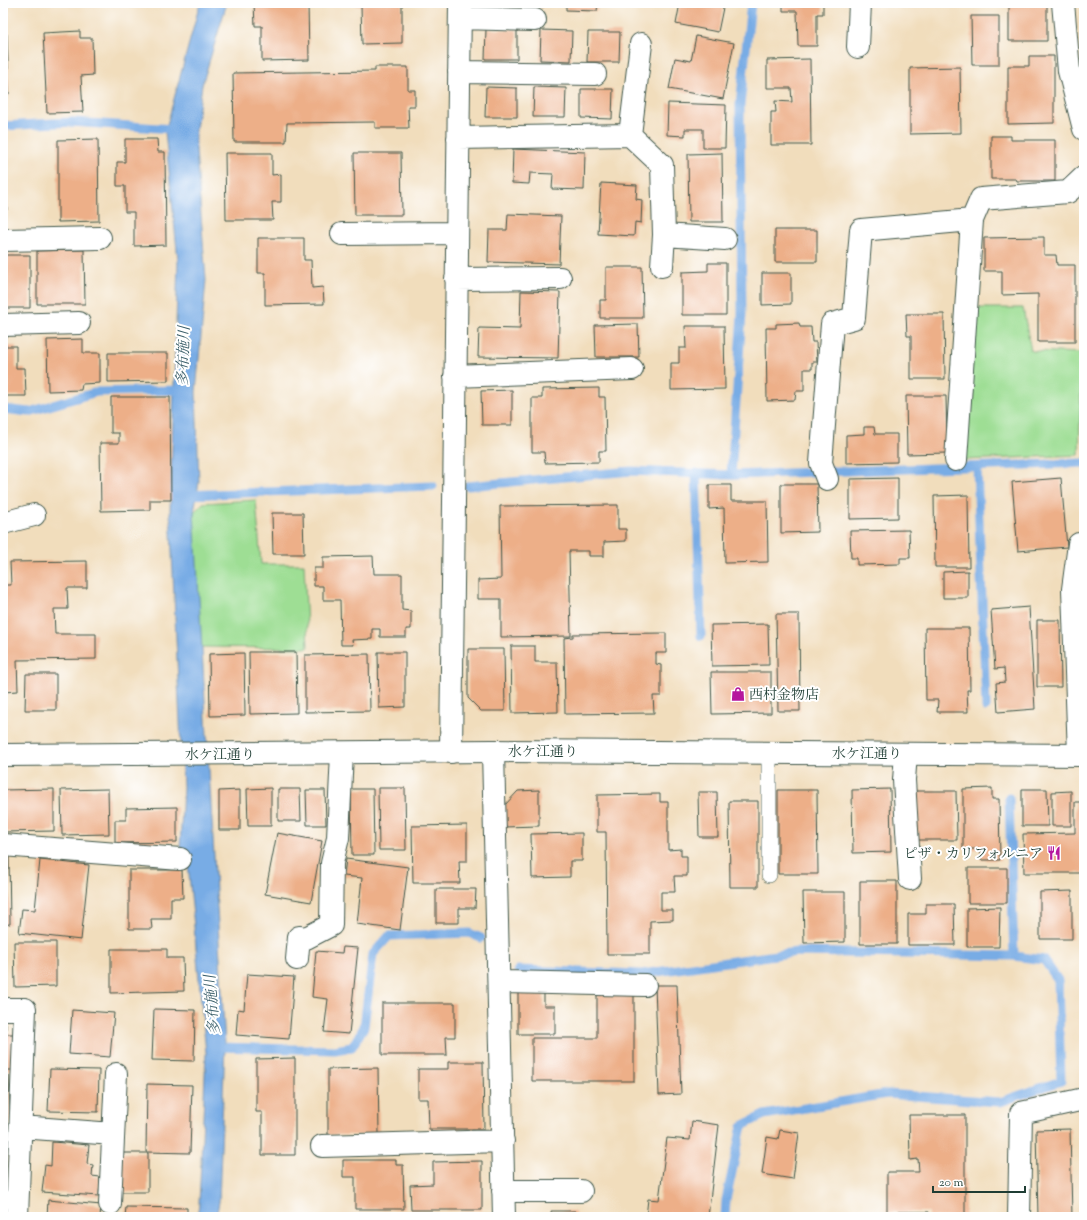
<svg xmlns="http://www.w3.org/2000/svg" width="1087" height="1220" font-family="'Sorts Mill Goudy','Noto Serif JP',serif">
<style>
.green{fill:#9ede94;stroke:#5e8e64}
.water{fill:#78ace5;stroke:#4c748c}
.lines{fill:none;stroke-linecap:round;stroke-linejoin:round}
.stream{stroke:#78ace5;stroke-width:9}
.building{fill:#edaf88}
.lane-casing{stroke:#3e5548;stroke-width:16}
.street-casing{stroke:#3e5548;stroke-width:24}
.primary-casing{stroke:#3e5548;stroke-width:24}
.lane{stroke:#fff;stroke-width:15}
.street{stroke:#fff;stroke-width:22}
.primary{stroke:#fff;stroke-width:22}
.labels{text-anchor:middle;stroke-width:4;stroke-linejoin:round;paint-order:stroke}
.poi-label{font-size:14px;fill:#1f3d34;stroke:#fff;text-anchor:start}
.street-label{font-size:14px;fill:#1f3d34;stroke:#fff}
.water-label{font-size:15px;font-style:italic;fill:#3a5e69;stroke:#fff}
</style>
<rect width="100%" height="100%" fill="#fff"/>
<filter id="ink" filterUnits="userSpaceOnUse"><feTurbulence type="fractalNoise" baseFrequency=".025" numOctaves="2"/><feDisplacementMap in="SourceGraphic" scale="8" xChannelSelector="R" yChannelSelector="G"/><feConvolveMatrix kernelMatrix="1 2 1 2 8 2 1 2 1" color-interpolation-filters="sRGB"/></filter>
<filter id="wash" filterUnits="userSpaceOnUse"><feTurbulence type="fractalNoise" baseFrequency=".012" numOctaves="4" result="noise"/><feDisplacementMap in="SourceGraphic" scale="16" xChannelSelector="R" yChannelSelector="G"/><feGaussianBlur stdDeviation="0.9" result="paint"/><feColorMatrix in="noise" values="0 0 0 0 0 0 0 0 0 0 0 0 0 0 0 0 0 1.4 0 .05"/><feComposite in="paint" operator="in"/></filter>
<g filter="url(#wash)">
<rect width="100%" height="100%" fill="#f1ddbc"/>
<path class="green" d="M975,308h48l8,43 51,2 -3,102 -116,5z
M256,500l5,64h43l4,84 -108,-1 -6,-135 9,-9z"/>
<path class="water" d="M200,3h27l-25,82 -7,52 11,143 -10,112 3,90 -5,30 31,532 -6,158 -3,15h-19l2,-13 7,-151 -19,-200 -7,-4 3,-62 -13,-276 8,-251 -13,-128z"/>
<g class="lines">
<path class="stream" d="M3,126l70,-4 100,7
M3,409l26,3 68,-20 85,-2
M977,467l9,240
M696,473l5,163
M731,475l11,-161 -2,-209 11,-102
M468,486l163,-15 100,4 353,-12
M184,495l249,-9
M518,970l124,4 155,-22 217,4 -5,-158
M216,1047l119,3 17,-3 12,-20 9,-73 16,-18 80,-3 12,5
M725,1217l1,-17 16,-74 22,-11 123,-21 113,8 61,-21 -3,-101 -14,-20 -30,-4"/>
</g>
<g id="blocks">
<path class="building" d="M254,3h54l1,57 -47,1v-35h-7z
M355,3h47v40l-40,1 -1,-38h-5z
M510,3h35l-1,4 -34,-1z
M566,3h32l-1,8 -31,-1z
M680,3h44l-6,29 -42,-8z
M783,3h40v11h-6v32h-19l-1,-35h-14z
M1009,3h38v38h-38z
M971,16h28v49h-27z
M486,29l31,1v29h-32z
M541,30l31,1 -1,30 -31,-1z
M80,31v7h12l1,37 -12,1 2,36 -36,1 -4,-80z
M588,32h32l-1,30h-32z
M7,34l2,60h-6v-59z
M696,36l38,7 -11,56 -54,-10 6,-31 16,3z
M1029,56h25v67l-46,1v-58h21z
M810,59l1,86h-40v-33h5l-1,-11 17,1 -1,-14h-24v-28z
M375,67h33v23h7v16h-7l1,22h-34v-6l-88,1 -1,19h-52l-1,-69 142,-2z
M960,67l1,66 -51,1v-66z
M486,87l31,1v29h-32z
M534,87l32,1 -1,29h-32z
M581,89h32l-1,30 -31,-1z
M668,103l58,2 -1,43h-22v-19h-18v7l-18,-1z
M3,135h3l1,75h-4z
M991,136h20v4h44v41h-38l-1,-2h-25z
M98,139l1,82 -41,1v-82z
M125,139h32l1,13h7l1,93 -32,1v-34h-9v-26h-8v-24h8z
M513,149l72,3 -1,38 -32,-1 1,-15 -23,-1 -1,11 -17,-1z
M225,153h47v22l9,-1v28h-9l1,18h-47z
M354,153h47l1,62h-47z
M722,153l1,69h-34l-1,-68z
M601,183l36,2 -1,14 6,1 -1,23 -6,-1 -1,14 -36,-2z
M508,214l53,2 -2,48 -71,-2 1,-32h18z
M775,230h42v32h-42z
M1044,237v18h12l1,10h18v77h-37v-48l-36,1v-24h-18v-33z
M258,238h46v22h7l1,28 11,-1 1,17 -59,1v-32h-7z
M84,250l1,54h-48v-53z
M3,255h27v53h-27z
M708,263h18v52h-44v-43l26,-1z
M606,267h36l1,51h-43v-18h6z
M762,273h29v31l-29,1z
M521,291l39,1 -2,66 -80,-1 1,-29 41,1z
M906,314h38l1,65h-34v-43h-4z
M799,323l1,4h11l1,15h4l1,20h-5v7h-8v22h-8l-1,9 -28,1 -1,-73h10v-4z
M638,324l1,33h-43l-1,-32z
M685,326h39l1,63 -54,1v-27h8v-15h7z
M83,339v14h17v30l-18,1 -1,6 -33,1 -1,-51z
M3,346h13v22h9l1,28h-23z
M108,353h60v28l-60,1z
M599,388v9h6l1,54h-7v11l-54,1 -1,-11h-12v-54h10v-9z
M512,390v35h-30l-1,-34z
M906,396h40l1,57 -40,1z
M111,397h59l1,103h-21v10l-49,1 -1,-68h19v-10h-8z
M864,427h10l1,7h22v28l-51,1v-28l18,-1z
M898,478v40l-48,1v-40z
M1061,478l6,69 -49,4 -6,-69z
M781,484h36l1,48 -37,1z
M709,485h22v16h36l1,61 -43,1 -1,-55 -15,1z
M968,495l1,72h-34l-1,-71z
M618,505v24h8v12l-22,1v14h-15v-5h-20l2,85 -70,1v-38h-23v-19l23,-1 -1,-73z
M272,513h31l1,41h-31z
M909,530l1,28h-10v6l-43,1v-7h-6l-1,-27z
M373,556l1,18h28v36l9,1v18h-5v8h-26v-8h-8v10l-20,1 1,5h-12l-1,-45h-17v-14h-9v-18h9v-11z
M87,561v27h-20l1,21h-14l1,25h41v25l-79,1 1,31 -15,1v-107h8l-1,-23z
M968,571v27h-25v-26z
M1029,607l6,102 -37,3 -2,-29 9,-1 -1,-14 -9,1 -4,-59z
M776,614h23l1,97h-22z
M1037,620h23l1,67h-24z
M768,624l1,41 -57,1 -1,-41z
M925,628h44l1,62h-3l1,22h-31l1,-12h-12z
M666,633v20h-10v11l5,1v31h-8l1,17 -89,1 -1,-76 9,-1v-3z
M511,646h24v16h22l1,50 -46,1z
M468,649h36l1,62h-24l-13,-13z
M249,652h47l1,61 -47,1z
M378,652h27v55l-26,1z
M244,653l1,62 -35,1 -1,-62z
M369,654l1,57 -65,1v-57z
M711,672h60v41l-59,1z
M26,674h30v36h-31z
M271,788v38h-23l-1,-37z
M378,788h27l1,62h-27z
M992,788v11h7l1,61h-19v-11h-18v-60z
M54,789v42l-51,1v-42z
M108,789l1,45 -47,1 -1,-45z
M278,789h22l1,32h-23z
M351,789h22l1,66h-22z
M890,789l1,63 -38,1 -1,-63z
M1022,789h25l1,37h-26z
M240,790v40h-21v-39z
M306,790h19l1,35h-19z
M539,790v36l-35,1v-21l14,-15z
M778,790h39l1,84h-40z
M915,791h41l1,49h-42z
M1071,791v35h-19v-34z
M698,792h19l1,45h-19z
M660,794v8h8v48l13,-1v7h6v20h-13l1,16h-14v18h12v10l-23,1v33h-43l-1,-122h-9v-37z
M729,801h29v86h-28z
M1075,802h9v71h-60l-1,-39 52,-1z
M177,807v35l-62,1v-23h11v-12z
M467,825v36h-8l1,22h-47l-1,-57z
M277,833l45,8 -11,61 -46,-8z
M582,833v28h-12v16l-38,1 -1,-44z
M3,855h6l1,69 -7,1z
M346,859l62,8 -8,63 -43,-6 5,-46 -18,-2z
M40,860l49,5 -8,75 -62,-7 3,-24 13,1z
M968,868h39v35h-39z
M129,870h53l1,28h-12v21h-20l1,10h-23z
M860,881h37v63h-37z
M436,889h40l-1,19h-16v15h-23z
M1072,891v48h-32v-47z
M803,892h42v50l-41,1z
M926,904h28l1,41h-47v-31h18z
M1000,907l-1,40h-32v-39z
M14,942h42v44l-41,1z
M343,947l15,1 -9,86 -25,-2 4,-33 -16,-2 4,-46 26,2z
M111,949h56v9h16l1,33 -73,2z
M247,974l47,3 -5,62 -53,-4 2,-26 6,1z
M655,985h22l4,109 -22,1z
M544,989v17h11v28h-37v-44z
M597,989h37v92h-102v-43h65z
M1082,994h2v33h-2z
M382,1003h73v34h-9l1,18h-65z
M154,1009l41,1 -1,51 -42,-1z
M72,1010l42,3 -4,44 -41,-3z
M3,1024h3v10h7v36h-10z
M295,1058v97h-33v-43h-6v-53z
M448,1062h35l1,67h-55l-1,-30h-10v-30h30z
M378,1068l1,67h-51v-66z
M50,1069l49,1 -1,42 -50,-1z
M3,1076h6l1,48h-7z
M147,1084l45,1 -2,68 -44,-1z
M909,1115h56v102h-36v-5h-42v-40h32l-1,-13 -8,1z
M692,1121l27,4 -11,92h-62l2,-18 11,1 8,-62 23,2z
M1070,1129l2,88h-34l-2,-87z
M780,1130l19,3 -6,46 -31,-5 5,-37 11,2z
M52,1142l37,3 -2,19 6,1 -1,11 8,1 -1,19 -57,-4 3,-27 6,1z
M121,1153h27v39h-27z
M343,1160h53v5h7l1,44h-49v-32h-12z
M482,1161v49h-71l-1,-25 23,-1v-22z
M3,1187h3v30h-3z
M48,1200l53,5 -1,12h-53z
M126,1207l61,1v9h-62z
M551,1211h24v6h-23z"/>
</g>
</g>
<g filter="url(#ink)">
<use href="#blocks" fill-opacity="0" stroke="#3e5548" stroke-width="1"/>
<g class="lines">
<defs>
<path id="lane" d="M769,753v122"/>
<path id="street" d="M1063,3l6,68 15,58
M460,18l75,2
M858,47l2,-44
M459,72l136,2
M630,135l11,-91
M458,138l172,-3 32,30 2,70 -2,31
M342,234l115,-1
M664,235l61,4
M3,240l97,-2
M456,279l104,-1
M3,325l76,-2
M455,376l177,-7
M956,460l16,-240
M827,479l-6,-16 11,-139 22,-6 7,-88 111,-10 9,-21 87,-7 16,-15
M3,523l31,-8
M493,751l11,466
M451,752l9,-749
M906,754l-2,26 6,99
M1079,755l-6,-166 6,-45
M3,845l177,14
M297,959l2,-22 7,1 25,-13 1,-62 6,-25 4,-85
M499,982l146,3
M3,1009h22l-8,208
M21,1127l92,7
M322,1146l181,-5
M503,1191h78
M110,1204l6,-130
M1019,1217l2,-104 63,-14"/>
<path id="primary" d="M3,755l490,-4 591,4"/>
</defs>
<use href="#lane" class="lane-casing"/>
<use href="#street" class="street-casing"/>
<use href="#primary" class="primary-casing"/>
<use href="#lane" class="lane"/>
<use href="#street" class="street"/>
<use href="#primary" class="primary"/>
</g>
</g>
<defs>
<symbol id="shop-bare" viewBox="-9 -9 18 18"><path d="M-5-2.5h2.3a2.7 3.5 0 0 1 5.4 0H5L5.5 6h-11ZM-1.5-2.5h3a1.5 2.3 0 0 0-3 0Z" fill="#b5179e" stroke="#fff" stroke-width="2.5" paint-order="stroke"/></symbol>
<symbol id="restaurant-bare" viewBox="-9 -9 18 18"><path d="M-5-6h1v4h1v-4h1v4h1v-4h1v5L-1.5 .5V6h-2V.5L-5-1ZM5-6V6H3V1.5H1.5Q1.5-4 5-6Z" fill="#b5179e" stroke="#fff" stroke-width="2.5" paint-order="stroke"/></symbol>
</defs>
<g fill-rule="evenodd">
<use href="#shop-bare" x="728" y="684" width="20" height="20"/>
<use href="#restaurant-bare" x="1044" y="843" width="20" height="20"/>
</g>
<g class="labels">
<g class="poi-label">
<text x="749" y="699">西村金物店</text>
<text x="1043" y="858" text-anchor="end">ピザ・カリフォルニア</text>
</g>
<g class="street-label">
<text x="543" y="756">水ケ江通り</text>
<text x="867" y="758">水ケ江通り</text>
<text x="220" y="759">水ケ江通り</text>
</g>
<g class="water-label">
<text transform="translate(183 356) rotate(-88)" y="5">多布施川</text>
<text transform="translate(212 1005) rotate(-95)" y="5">多布施川</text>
</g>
</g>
<rect width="1087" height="1220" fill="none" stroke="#fff" stroke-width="16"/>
<path d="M933 1186v6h92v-6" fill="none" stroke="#1f3d34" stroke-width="2"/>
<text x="939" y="1186" font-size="12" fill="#1f3d34" stroke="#ffffff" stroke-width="3" paint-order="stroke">20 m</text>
</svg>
